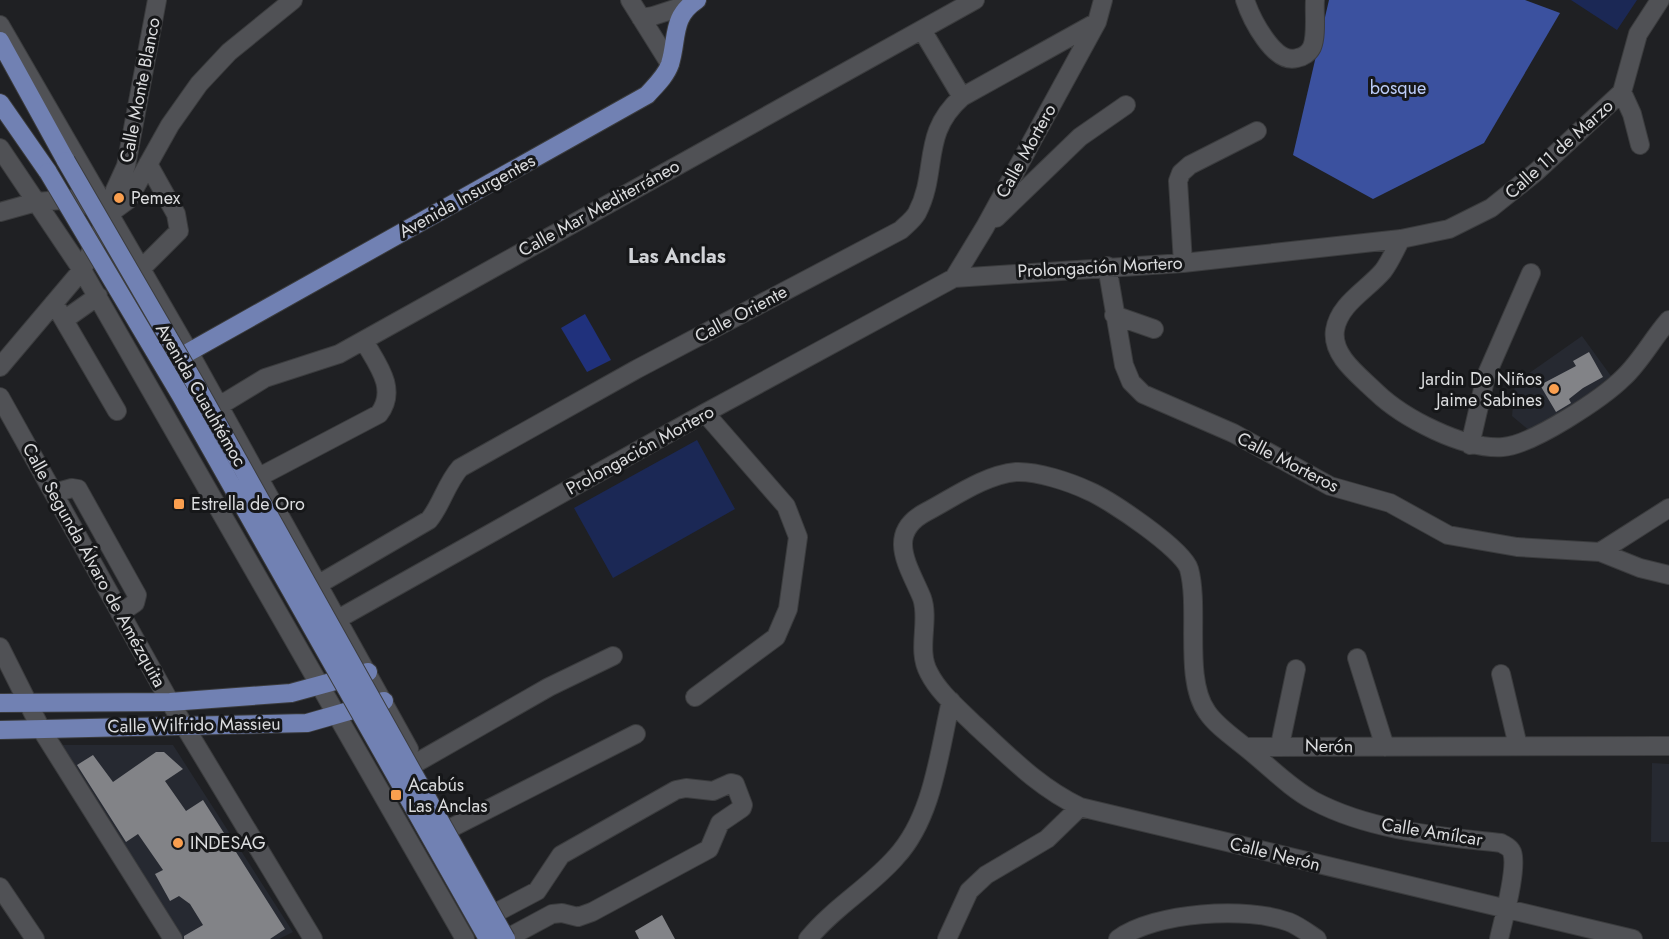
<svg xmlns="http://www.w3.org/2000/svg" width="1669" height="939" font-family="Jost,sans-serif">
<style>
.built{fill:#262931}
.green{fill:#1b2855}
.forest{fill:#3b519f}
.water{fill:#20317c}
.building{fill:#828387}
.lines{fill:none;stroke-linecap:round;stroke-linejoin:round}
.minor-casing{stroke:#3b3c3e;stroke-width:20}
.major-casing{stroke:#3b3c3e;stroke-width:20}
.minor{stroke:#505155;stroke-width:18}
.major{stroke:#7181b3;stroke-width:18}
.major-bridge-casing{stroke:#3b3c3e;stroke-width:20;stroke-linecap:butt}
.major-bridge{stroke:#7181b3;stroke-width:18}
.poi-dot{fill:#fa9f4f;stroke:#161719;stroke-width:2}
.labels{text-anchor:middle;stroke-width:6;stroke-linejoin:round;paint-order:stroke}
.park-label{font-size:18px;fill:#bdcdf9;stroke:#161719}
.street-label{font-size:18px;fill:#dbdcde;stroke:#161719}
.poi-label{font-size:18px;fill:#dbdcde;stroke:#161719;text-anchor:start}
.neighbourhood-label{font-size:20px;font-weight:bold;fill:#d1d3d7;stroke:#161719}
</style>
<rect width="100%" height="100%" fill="#1f2023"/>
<path class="built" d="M1582,336l29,40 -37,29 -43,27 -19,-16 3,-33z
M63,745h110l120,187 -14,7h-98l-119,-184z
M1652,763l17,1v78h-18z"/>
<path class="green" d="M1571,0h66l-20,30z
M697,440l38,69 -122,69 -39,-70z"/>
<path class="forest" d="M1329,0h196l35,13 -76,130 -111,56 -80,-44z"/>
<path class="water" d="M585,314l26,46 -24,12 -26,-44z"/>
<path class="building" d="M1589,352l14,25 -20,11 -14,11 2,4 -15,9 -16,-27 36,-19 -3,-5z
M156,752h8l19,17 -18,12 21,30 17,-11 82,129 -15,10h-86v-3l19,-11 -13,-21 -11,-8 -9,5 -15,-27 8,-4 -25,-36 -12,8 -49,-77 16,-10 20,27z
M662,915l13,24h-36l-4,-8z"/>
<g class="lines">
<defs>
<path id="minor" d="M630,0l40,64
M1245,0c6,18 29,65 52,58 6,-1 12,-5 15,-11 5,-12 2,-34 3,-47
M641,18l12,-2 40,-13
M0,25l189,327 220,397
M922,30l40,67
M1622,92l10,22 8,31
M0,148l82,122 383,669
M0,212l36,-10 38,-3 28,12
M109,214l6,-24 11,-24 31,-166
M996,218l84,-81 46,-32
M1401,239c-6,11 -11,23 -18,32 -16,19 -44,33 -48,59 -4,26 25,46 41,62 27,26 88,58 127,55 29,-2 100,-49 121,-70 17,-16 29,-39 45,-57
M1183,263l-5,-82 3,-8 9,-8 67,-34
M1107,266l17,99 7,17 12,12 90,39 97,53 60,17 58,32 69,12 83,5 40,16 29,7
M141,269l38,-38 -3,-17 -28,-50
M954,278l31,-51 112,-205 6,-22
M54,303l63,108
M1114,315l40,14
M64,320l34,-24
M0,367l82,-97 27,-56 19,-14 42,-75 29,-41 30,-32 64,-52
M0,397l170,305 143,237
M219,406l46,-28 74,-24 636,-354
M1470,445l16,-69 45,-103
M259,477l120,-63c19,-25 -2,-50 -15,-73
M54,493l18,-5 6,1 59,106 -2,8 -15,10
M1600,552l69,-44
M319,584l110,-64c13,-16 17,-36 31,-52l177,-99 264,-139c5,-5 12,-10 16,-17 22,-42 3,-79 45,-116l135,-75
M338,619l367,-206 249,-135 229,-15 218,-24 48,-10 42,-21 45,-36 86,-80 16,-58 22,-34
M0,647l41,82 132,210
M1357,658l28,89
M1501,674l17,72
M695,697l81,-60 12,-28 10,-72 -12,-31 -81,-93
M1280,745l16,-76
M1246,747l423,-1
M416,763l133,-76 64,-31
M453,827l183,-93
M0,887l35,52
M499,911l38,-20 24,-36 115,-65 10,-2 27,3 18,-8 4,1 8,21 -1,3 -22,15 -11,26 -117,63 -14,5 -16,-4 -10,1 -39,21
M808,939c26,-32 62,-52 88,-82 37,-40 43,-105 55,-156
M947,939l22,-48 17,-16 61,-36 33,-32
M1118,939c37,-27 129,-33 171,-17 10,4 19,11 28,17
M1499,939c4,-18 19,-71 13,-87 -2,-5 -6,-6 -11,-9 -62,-7 -130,-12 -187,-42 -24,-13 -43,-33 -64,-50 -14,-12 -33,-24 -43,-39 -24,-33 -7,-103 -18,-143 -6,-20 -79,-69 -100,-78 -19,-9 -52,-20 -73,-19 -32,3 -63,26 -90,40 -42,22 -16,56 -4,86 8,23 -6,52 7,75 10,20 30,36 46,52 34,31 63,62 105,82l553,132"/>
<path id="major" d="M0,41l66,120
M0,103l48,69
M189,352l458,-257c8,-9 19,-19 23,-31 8,-26 1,-47 27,-64
M0,703l170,-1 121,-9 77,-21
M0,730l307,-7 77,-22"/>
</defs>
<use href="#minor" class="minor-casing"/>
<use href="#major" class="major-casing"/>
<use href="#minor" class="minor"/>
<use href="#major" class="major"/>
<defs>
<path id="major-bridge" d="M66,161l130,224 310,554
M48,172l133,224 307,543"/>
</defs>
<use href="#major-bridge" class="major-bridge-casing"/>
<use href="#major-bridge" class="major-bridge"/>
</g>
<g class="poi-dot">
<circle cx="119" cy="198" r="6"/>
<circle cx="1554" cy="389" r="6"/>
<rect x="173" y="498" width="12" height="12" rx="3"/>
<rect x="390" y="789" width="12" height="12" rx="3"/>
<circle cx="178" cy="843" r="6"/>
</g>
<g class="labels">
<g class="park-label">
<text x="1398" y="94">bosque</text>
</g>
<g class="street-label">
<text transform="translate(140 90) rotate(-79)" y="6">Calle Monte Blanco</text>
<text transform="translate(1559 149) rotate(-42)" y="6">Calle 11 de Marzo</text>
<text transform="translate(1026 151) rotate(-61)" y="6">Calle Mortero</text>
<text transform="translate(467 196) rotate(-29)" y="6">Avenida Insurgentes</text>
<text transform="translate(599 208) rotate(-29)" y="6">Calle Mar Mediterráneo</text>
<text transform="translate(1100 267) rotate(-3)" y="6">Prolongación Mortero</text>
<text transform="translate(741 314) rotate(-28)" y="6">Calle Oriente</text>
<text transform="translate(201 395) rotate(60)" y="6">Avenida Cuauhtémoc</text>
<text transform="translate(640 450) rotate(-29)" y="6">Prolongación Mortero</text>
<text transform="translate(1288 462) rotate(27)" y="6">Calle Morteros</text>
<text transform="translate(94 565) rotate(61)" y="6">Calle Segunda Álvaro de Amézquita</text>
<text transform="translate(194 725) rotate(-1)" y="6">Calle Wilfrido Massieu</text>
<text transform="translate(1329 746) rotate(1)" y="6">Nerón</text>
<text transform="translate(1432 832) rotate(9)" y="6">Calle Amílcar</text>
<text transform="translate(1275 854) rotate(14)" y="6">Calle Nerón</text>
</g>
<g class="poi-label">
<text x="131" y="204">Pemex</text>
<text x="1542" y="385" text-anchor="end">Jardin De Niños<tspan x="1542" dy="21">Jaime Sabines</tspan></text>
<text x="191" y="510">Estrella de Oro</text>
<text x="408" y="791">Acabús<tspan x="408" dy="21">Las Anclas</tspan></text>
<text x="190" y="849">INDESAG</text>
</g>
<g class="neighbourhood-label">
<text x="677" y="263">Las Anclas</text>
</g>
</g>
</svg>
